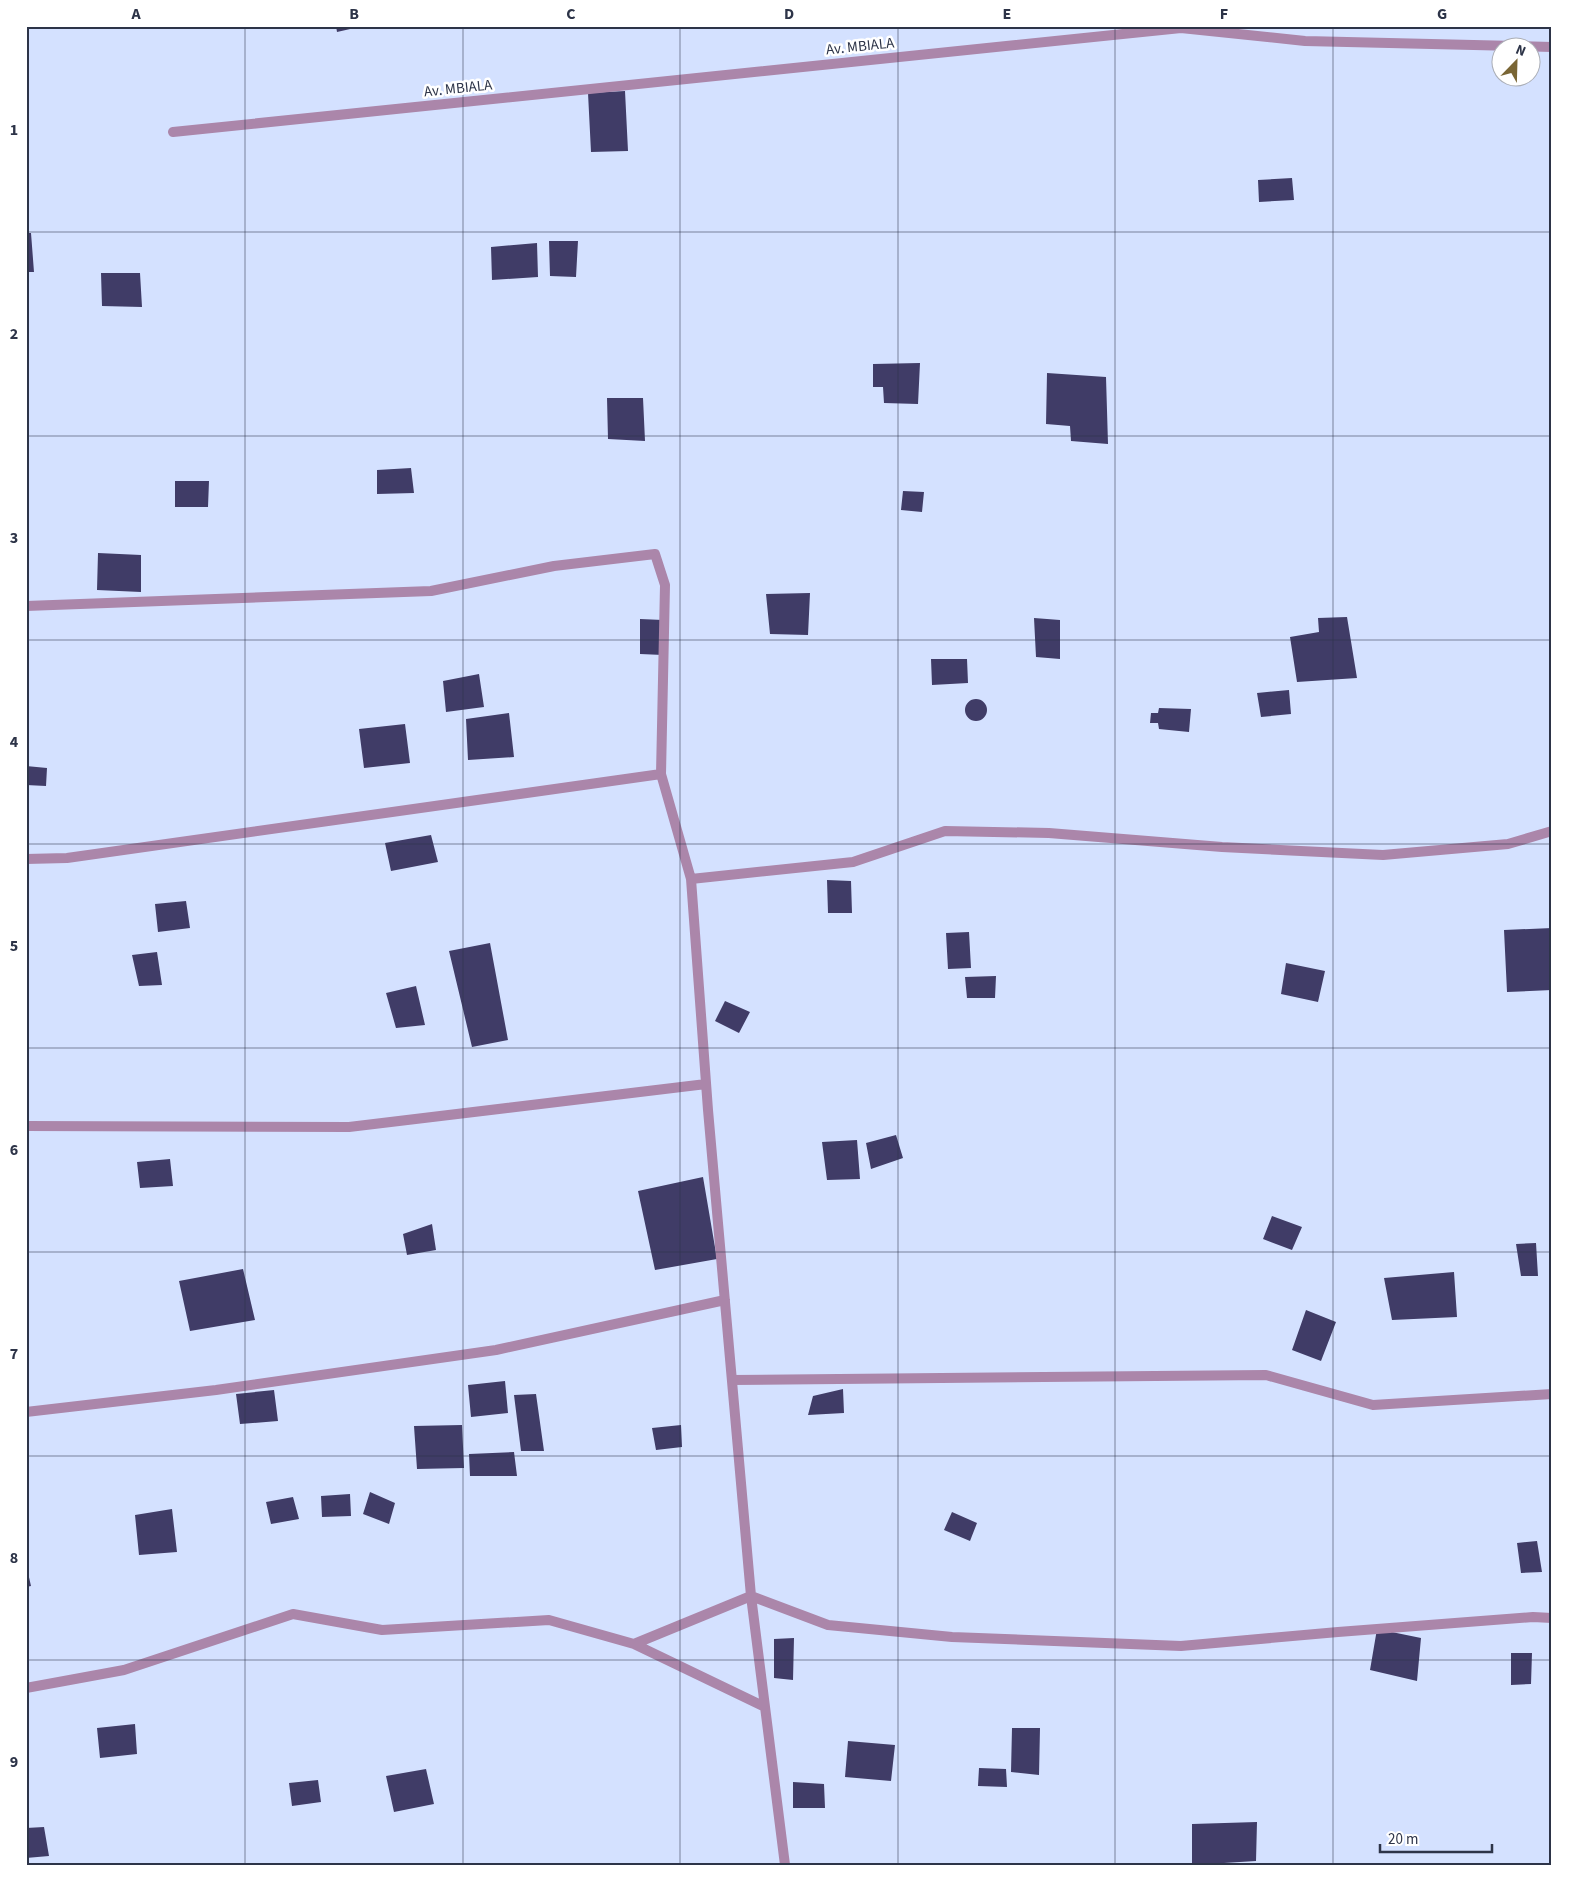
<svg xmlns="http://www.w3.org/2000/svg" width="1578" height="1891" font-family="'Source Sans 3',sans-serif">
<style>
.building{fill:#403c67}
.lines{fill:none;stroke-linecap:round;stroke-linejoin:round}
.minor{stroke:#ab86aa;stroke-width:10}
.grid{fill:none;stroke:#2d3448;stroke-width:1;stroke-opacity:0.55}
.labels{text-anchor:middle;stroke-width:5;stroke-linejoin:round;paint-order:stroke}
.street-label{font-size:15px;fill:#2d3448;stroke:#fff}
.neatline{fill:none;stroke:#2d3448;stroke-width:2}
.grid-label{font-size:16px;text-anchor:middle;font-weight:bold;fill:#2d3448}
</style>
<rect width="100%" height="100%" fill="#d4e1ff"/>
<path class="building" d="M336,26h23v1l-22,5z
M625,91l3,60 -37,1 -3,-59z
M1292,178l2,22 -35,2 -1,-22z
M26,233h5l3,39h-8z
M549,241h29l-2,36 -26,-1z
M537,243l1,34 -46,3 -1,-33z
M101,273h39l2,34 -40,-1z
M920,363l-2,41 -34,-1 -1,-16h-10v-23z
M1047,373l59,4 2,67 -37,-3 -1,-15 -24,-2z
M607,398h36l2,43 -37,-2z
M411,468l3,25 -37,1v-24z
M175,481h34l-1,26h-33z
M903,491l21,1 -2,20 -21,-2z
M98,553l43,2v37l-44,-2z
M810,593l-2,42 -38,-1 -4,-40z
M1347,617l10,61 -60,4 -7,-45 29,-5 -1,-14z
M1034,618l26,2v39l-24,-2z
M640,619l23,1v35l-23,-1z
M931,659h36l1,24 -36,2z
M479,674l5,33 -38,5 -3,-31z
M1289,690l2,24 -30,3 -4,-24z
M965 710a11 11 0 1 1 22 0a11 11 0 1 1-22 0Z
M1159,708l32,1 -2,23 -30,-3 -1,-6h-8l1,-10h7z
M509,713l5,44 -46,3 -2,-41z
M405,724l5,39 -46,5 -5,-39z
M26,766l21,2 -1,18 -20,-1z
M431,835l7,27 -47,9 -6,-28z
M827,880l24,1 1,32h-24z
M186,901l4,27 -32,4 -3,-28z
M1552,928v62l-45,2 -3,-62z
M969,932l2,36 -23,1 -2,-36z
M490,943l18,97 -36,7 -23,-96z
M157,952l5,33 -23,1 -7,-31z
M1286,963l39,8 -7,31 -37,-8z
M996,976l-1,22h-28l-2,-21z
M416,986l9,39 -29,3 -10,-35z
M725,1001l25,11 -11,21 -24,-12z
M896,1135l7,23 -32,11 -5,-26z
M857,1140l3,39 -33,1 -5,-38z
M170,1159l3,27 -33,2 -3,-26z
M703,1177l14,82 -62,11 -17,-79z
M1272,1216l30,11 -10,23 -29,-11z
M432,1224l4,26 -29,5 -4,-21z
M1536,1243l2,33h-17l-5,-32z
M243,1269l12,51 -65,11 -11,-50z
M1454,1272l3,45 -65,3 -8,-42z
M1306,1310l30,12 -15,39 -29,-11z
M505,1381l3,32 -37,4 -3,-32z
M843,1389l1,24 -36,2 5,-19z
M274,1390l4,31 -38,3 -4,-30z
M536,1394l8,57h-23l-7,-56z
M462,1425l2,43 -47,1 -3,-43z
M681,1425l1,22 -26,3 -4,-22z
M514,1452l3,24h-47l-1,-22z
M370,1492l25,11 -6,21 -26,-10z
M350,1494l1,22 -29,1 -1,-21z
M293,1497l6,22 -28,5 -5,-22z
M172,1509l5,43 -38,3 -4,-40z
M952,1512l25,11 -7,18 -26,-11z
M1537,1541l5,31 -21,1 -4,-30z
M26,1564l5,22 -5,1z
M1377,1629l44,9 -4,43 -47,-11z
M794,1638l-1,42 -19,-2v-39z
M1511,1653h21l-1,31 -20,1z
M135,1724l2,30 -37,4 -3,-30z
M1012,1728h28l-1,47 -28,-3z
M848,1741l47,4 -4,36 -46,-4z
M979,1768l27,1 1,18 -29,-1z
M426,1769l8,35 -40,8 -8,-36z
M318,1780l3,22 -29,4 -3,-23z
M793,1782l31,2 1,24h-32z
M1257,1822l-1,39 -64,4v-41z
M44,1827l5,29 -23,2v-30z"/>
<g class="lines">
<path class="minor" d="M173,132l1008,-104 124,13 247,6
M26,606l405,-15 123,-25 101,-12 10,31 -4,189 30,105 17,231 43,486 34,269
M26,859l41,-1 594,-84
M691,879l162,-17 92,-31 104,2 173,14 161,8 125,-11 44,-13
M26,1126l323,1 357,-43
M732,1380l534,-5 107,30 179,-11
M26,1412l190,-22 280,-40 229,-50
M634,1644l131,63
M26,1688l98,-18 169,-56 89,16 167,-10 85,24 117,-48 77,29 124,12 229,9 157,-14 195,-15 19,1"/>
</g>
<path class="grid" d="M245,26v1839M463,26v1839M680,26v1839M898,26v1839M1115,26v1839M1333,26v1839M26,232h1526M26,436h1526M26,640h1526M26,844h1526M26,1048h1526M26,1252h1526M26,1456h1526M26,1660h1526"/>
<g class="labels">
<g class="street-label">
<text transform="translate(860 46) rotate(-6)" y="5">Av. MBIALA</text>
<text transform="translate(458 88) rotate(-6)" y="5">Av. MBIALA</text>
</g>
</g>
<rect width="1578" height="1891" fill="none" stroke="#ffffff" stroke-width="55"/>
<g transform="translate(1516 62) rotate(23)"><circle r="24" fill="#ffffff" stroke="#abaeb6"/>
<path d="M0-4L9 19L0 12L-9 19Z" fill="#7a6635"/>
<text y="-8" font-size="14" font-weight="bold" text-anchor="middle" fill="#2d3448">N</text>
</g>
<path d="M1380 1844v8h112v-8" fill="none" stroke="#2d3448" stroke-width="2.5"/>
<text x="1388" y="1844" font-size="15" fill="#2d3448" stroke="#ffffff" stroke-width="4" paint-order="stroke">20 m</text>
<rect x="28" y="28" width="1522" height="1836" class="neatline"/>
<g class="grid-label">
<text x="136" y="19">A</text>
<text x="354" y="19">B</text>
<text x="571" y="19">C</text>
<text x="789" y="19">D</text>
<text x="1007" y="19">E</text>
<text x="1224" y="19">F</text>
<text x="1442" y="19">G</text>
<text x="14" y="135">1</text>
<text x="14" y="339">2</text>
<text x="14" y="543">3</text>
<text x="14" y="747">4</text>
<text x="14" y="951">5</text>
<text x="14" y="1155">6</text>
<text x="14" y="1359">7</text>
<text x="14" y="1563">8</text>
<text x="14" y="1767">9</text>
</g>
</svg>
